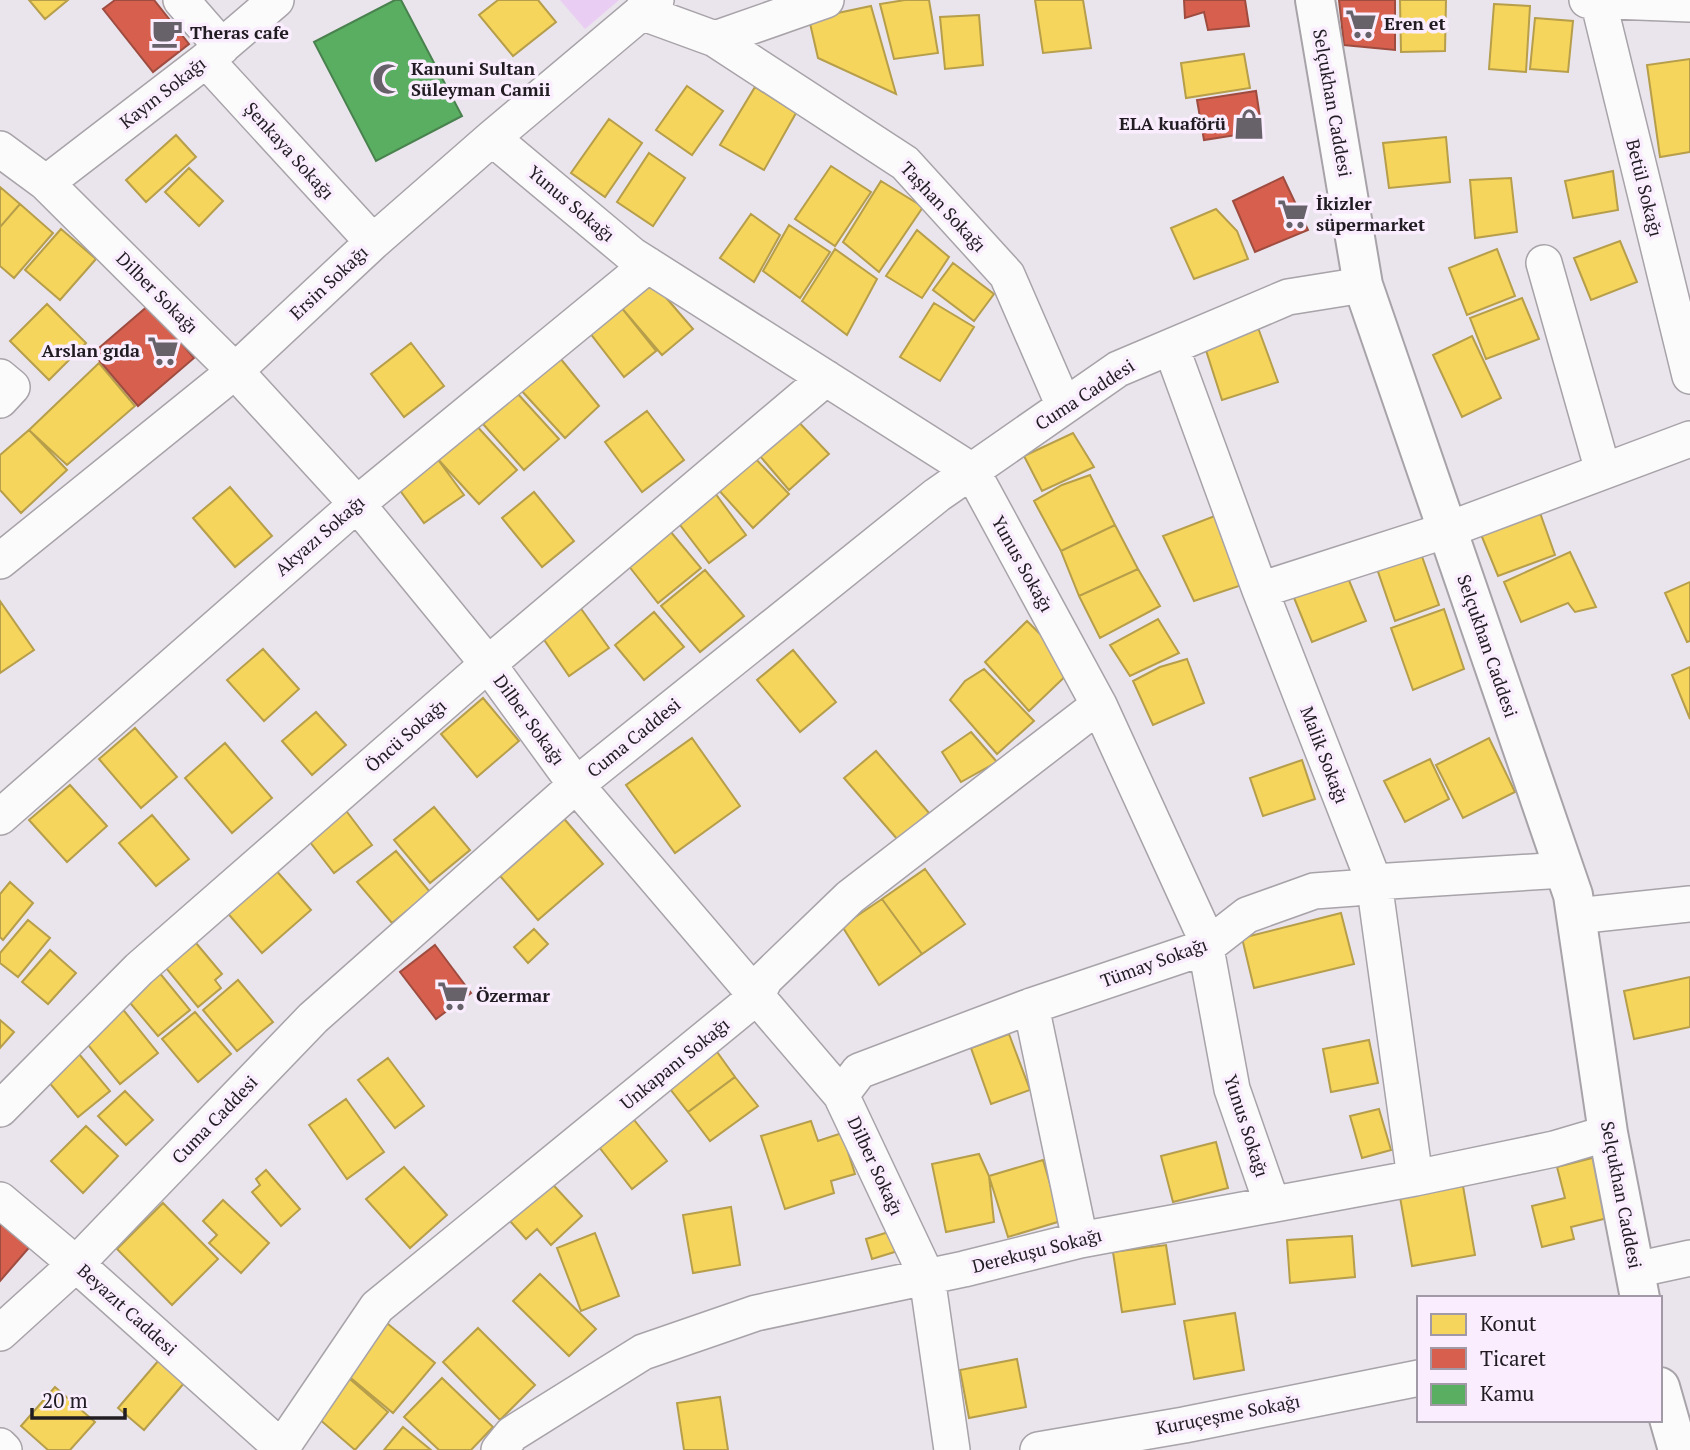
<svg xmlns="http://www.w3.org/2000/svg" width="1690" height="1450" font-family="'PT Serif',serif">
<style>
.green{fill:#e9cdf3}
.homes{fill:#f6d55c;stroke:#b69e4b;stroke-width:2}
.shops{fill:#d6604d;stroke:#9f4c40;stroke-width:2}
.public{fill:#5aae61;stroke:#49824e;stroke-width:2}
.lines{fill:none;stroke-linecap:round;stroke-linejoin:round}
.minor-casing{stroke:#a7a3a8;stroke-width:38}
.tertiary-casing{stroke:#a7a3a8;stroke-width:42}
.minor{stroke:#fcfbfc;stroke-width:35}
.tertiary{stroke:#fcfbfc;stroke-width:38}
.labels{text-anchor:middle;stroke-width:7;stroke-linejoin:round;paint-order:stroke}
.poi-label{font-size:18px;font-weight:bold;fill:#201c22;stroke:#f9edfe;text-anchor:start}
.street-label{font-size:18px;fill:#201c22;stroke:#f9edfe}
</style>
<rect width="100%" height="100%" fill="#eae4ec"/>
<path class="green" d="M560,0h59l-34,29z"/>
<path class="homes" d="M29,0h39l-23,19z
M498,0h40l18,22 -43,34 -34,-41z
M905,0h24l9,53 -44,6 -14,-55z
M1035,0h48l8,48 -48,5z
M1400,0h46l-1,51 -44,1z
M1494,4l36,2 -4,66 -37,-3z
M871,6l25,88 -78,-36 -9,-39z
M979,15l4,50 -38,4 -5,-52z
M1535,18l38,3 -5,51 -38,-3z
M1244,54l6,34 -64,10 -5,-35z
M1690,59v93l-30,5 -13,-92z
M687,86l36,25 -31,44 -36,-25z
M755,87l41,26 -32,57 -44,-25z
M609,119l33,24 -37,54 -34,-24z
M176,135l20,22 -50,45 -20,-22z
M1446,137l4,45 -61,6 -6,-45z
M649,153l36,25 -32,48 -36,-24z
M831,166l40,26 -36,54 -40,-27z
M189,168l34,33 -24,25 -34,-34z
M1613,171l5,39 -45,8 -8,-37z
M1511,178l6,54 -42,6 -5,-58z
M881,181l42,26 -44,65 -36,-30z
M0,187l20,17 -20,23z
M20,204l33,29 -39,45 -14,-12v-39z
M1216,209l21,22 11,28 -54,20 -23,-51z
M751,214l29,21 -26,47 -34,-24z
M789,225l41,27 -30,46 -37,-27z
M61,229l35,30 -36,41 -35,-30z
M917,230l32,27 -27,41 -36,-22z
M1620,241l17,41 -46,18 -17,-42z
M835,249l42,30 -30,56 -45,-34z
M1497,249l18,47 -48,19 -18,-47z
M953,263l41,31 -20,27 -41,-31z
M650,279l43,50 -31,26 -42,-49z
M1522,298l17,41 -53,20 -16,-41z
M934,303l40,24 -34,54 -40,-24z
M47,304l39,39 -37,37 -39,-39z
M620,306l36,45 -32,26 -34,-44z
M1257,325l21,57 -56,18 -18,-56z
M1472,336l29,62 -39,19 -29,-62z
M411,343l33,43 -40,31 -33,-43z
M560,358l39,48 -34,32 -45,-49z
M99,363l36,43 -68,59 -38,-35z
M517,393l42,46 -35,31 -41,-46z
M647,411l37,49 -42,32 -37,-50z
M792,415l37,39 -40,36 -35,-41z
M474,423l43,47 -38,34 -43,-47z
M29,430l38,40 -46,43 -21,-23v-35z
M1073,433l21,34 -52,24 -18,-35z
M752,455l37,39 -36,34 -37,-41z
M436,457l28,38 -40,28 -28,-38z
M1090,475l25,50 -54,26 -27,-50 28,-16z
M230,487l42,49 -37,31 -42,-49z
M534,492l40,49 -32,26 -40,-49z
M715,493l31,42 -37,28 -32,-42z
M1539,510l16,45 -57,21 -18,-44z
M1225,512l29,69 -60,20 -31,-65z
M1115,525l23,44 -59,27 -18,-45z
M670,531l31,37 -43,35 -30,-38z
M1418,545l21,60 -44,16 -21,-61z
M1570,552l26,55 -21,5 -7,-9 -47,19 -17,-40z
M1343,566l23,55 -54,21 -22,-54z
M1138,569l22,37 -60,32 -21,-42z
M705,570l39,46 -44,36 -39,-46z
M1690,582v59l-3,1 -22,-49z
M0,601l34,49 -34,23z
M577,603l32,45 -40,28 -31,-45z
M1444,609l20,60 -51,21 -22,-62z
M654,612l30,35 -40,33 -29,-35z
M1158,619l21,34 -49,23 -20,-31z
M1027,621l47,47 -45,43 -44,-49z
M263,649l36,40 -35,32 -37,-41z
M793,650l43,52 -36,30 -43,-52z
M1187,659l17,44 -51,22 -20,-44 27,-14z
M1690,667v52l-18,-44z
M984,669l50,52 -37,33 -47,-54 15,-19z
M483,698l36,43 -42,36 -36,-43z
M316,712l30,33 -34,30 -30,-34z
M135,728l42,49 -36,31 -42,-49z
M971,732l26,30 -36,20 -19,-30z
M692,738l48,68 -65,47 -49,-68z
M1489,738l26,54 -52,26 -27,-53z
M225,743l47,55 -40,35 -47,-55z
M876,751l53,62 -31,27 -54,-62z
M1430,759l19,40 -44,23 -21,-41z
M1302,760l13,39 -52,17 -13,-38z
M70,785l37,41 -40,36 -38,-42z
M341,804l31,41 -38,28 -31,-40z
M434,807l36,43 -40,33 -36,-43z
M560,814l43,50 -65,56 -43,-50z
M152,815l37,44 -33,27 -37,-43z
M396,851l34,41 -38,31 -35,-41z
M274,868l37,42 -49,43 -37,-43z
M925,869l40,55 -43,30 -40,-55z
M10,882l23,21 -30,37 -3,-3v-43z
M882,899l40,55 -43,31 -37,-59z
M1341,913l13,51 -100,24 -12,-50z
M28,920l22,18 -32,39 -18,-14v-10z
M534,929l14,15 -20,19 -14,-16z
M196,943l26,31 -7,6 6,8 -23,19 -32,-39z
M50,950l26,23 -28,31 -26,-22z
M158,971l32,39 -32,26 -32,-38z
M1690,977v50l-56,12 -10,-48z
M238,980l35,42 -36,29 -34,-41z
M117,1002l41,51 -38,31 -41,-50z
M195,1012l36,42 -33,28 -36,-43z
M0,1020l14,12 -14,16z
M1009,1034l21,56 -39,14 -20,-56z
M1369,1040l9,43 -47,9 -8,-43z
M74,1048l36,43 -32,26 -36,-43z
M715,1049l20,28 -47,35 -21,-27z
M388,1058l36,48 -29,22 -37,-48z
M735,1077l23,29 -48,35 -22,-29z
M125,1091l28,29 -27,25 -28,-29z
M346,1099l38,53 -37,27 -38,-54z
M1379,1109l12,41 -29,8 -12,-42z
M627,1111l40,50 -35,28 -40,-51z
M811,1121l7,20 24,-8 13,41 -24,7 3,12 -49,16 -24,-73z
M86,1126l32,30 -35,37 -32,-32z
M1216,1142l12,46 -55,14 -12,-46z
M979,1154l10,22 5,46 -48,10 -14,-68z
M1600,1156l16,60 -45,11 3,12 -32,8 -10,-41 33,-8 -8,-31z
M1043,1160l18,61 -53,16 -19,-61z
M404,1167l43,48 -37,33 -44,-49z
M266,1170l34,39 -19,17 -29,-34 8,-7 -4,-6z
M545,1176l37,40 -31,29 -14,-16 -11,10 -16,-18 10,-9z
M1463,1186l12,69 -63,11 -12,-69z
M223,1200l46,43 -28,30 -32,-30 8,-8 -14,-14z
M163,1203l55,56 -46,46 -55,-56z
M731,1207l9,58 -47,8 -10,-58z
M895,1230l6,20 -29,9 -6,-20z
M595,1233l24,63 -38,15 -24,-63z
M1352,1236l3,41 -65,6 -3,-43z
M1166,1245l9,59 -53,8 -9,-60z
M540,1274l56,55 -27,27 -56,-55z
M1235,1313l9,57 -50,9 -10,-58z
M382,1319l53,44 -42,50 -53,-44z
M478,1328l57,57 -35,35 -57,-58z
M1017,1359l9,48 -57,11 -9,-48z
M159,1360l26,22 -41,48 -26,-22z
M344,1374l44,38 -33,38 -44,-38z
M442,1378l51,49 -22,23h-32l-35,-33z
M55,1387l40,35 -25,28h-22l-27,-24z
M720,1397l8,53h-44l-7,-47z
M403,1427l28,23h-47z"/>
<path class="shops" d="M115,0h39l35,44 -36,28 -50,-63z
M1184,0h61l4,26 -41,4 -4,-18 -19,6z
M1339,0h56v50l-51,-5z
M1256,91l6,40 -58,9 -7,-40z
M1283,177l25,53 -53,22 -22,-51z
M149,305l45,53 -56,48 -45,-53z
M435,945l36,48 -35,26 -36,-47z
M6,1219l27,24 -33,38v-55z"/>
<path class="public" d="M395,0h6l61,116 -86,45 -62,-119z"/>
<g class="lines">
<defs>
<path id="minor" d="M181,0l41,47
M1587,0l103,4
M1598,0l92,376
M641,12l74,27 190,124 102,112 57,131
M715,39l111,-39
M206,60l167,182
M492,138l140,117 340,216 127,234 104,227 29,157 40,115
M0,149l46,34 189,188 122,133 131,160 88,121 265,310 86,182 25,173
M46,183l160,-123 70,-60
M1544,263l59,208
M1171,347l89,243 114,292 41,296
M0,377l12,10 -12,13
M0,561l235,-190 138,-129 119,-104 164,-138
M1260,590l187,-60 243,-91
M0,817l357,-313 291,-239
M1576,916l114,-12
M1031,1006l49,234
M841,1095l18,-24 172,-65 175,-59 41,-32 67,-24 41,-3 19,-6 190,-12
M0,1109l139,-140 349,-305 338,-286
M0,1200l76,64 208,186
M1635,1270l55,-12
M0,1333l76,-69 237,-246 263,-233 361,-290 181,-126 170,-72 75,-12
M0,1446l4,4
M280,1450l97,-143 379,-310 9,-18 85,-82 249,-192
M499,1450l13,-16 131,-82 113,-39 208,-44 116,-29 335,-62 139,-29 54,-16
M1038,1450l146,-25 235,-47"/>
<path id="tertiary" d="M1315,0l48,285 210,610 35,238 32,165
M1660,1387l18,63"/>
</defs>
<use href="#minor" class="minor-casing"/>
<use href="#tertiary" class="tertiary-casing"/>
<use href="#minor" class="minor"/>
<use href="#tertiary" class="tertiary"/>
</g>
<defs>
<symbol id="supermarket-bare" viewBox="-9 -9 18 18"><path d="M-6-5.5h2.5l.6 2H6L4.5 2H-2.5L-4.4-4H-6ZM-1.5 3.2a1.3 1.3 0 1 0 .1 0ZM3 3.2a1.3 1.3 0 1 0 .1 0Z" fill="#676269" stroke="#f9edfe" stroke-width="2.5" paint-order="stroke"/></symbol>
<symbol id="cafe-bare" viewBox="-9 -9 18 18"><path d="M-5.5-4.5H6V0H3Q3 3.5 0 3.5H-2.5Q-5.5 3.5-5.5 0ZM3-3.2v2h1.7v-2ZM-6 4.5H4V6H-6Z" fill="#676269" stroke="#f9edfe" stroke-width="2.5" paint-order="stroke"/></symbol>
<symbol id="mosque-bare" viewBox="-9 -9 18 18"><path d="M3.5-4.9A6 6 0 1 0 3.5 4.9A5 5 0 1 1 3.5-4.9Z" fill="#676269" stroke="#f9edfe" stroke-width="2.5" paint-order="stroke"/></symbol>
<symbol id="shop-bare" viewBox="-9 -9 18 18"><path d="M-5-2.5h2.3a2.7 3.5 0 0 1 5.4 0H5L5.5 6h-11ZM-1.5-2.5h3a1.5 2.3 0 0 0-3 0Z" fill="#676269" stroke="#f9edfe" stroke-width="2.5" paint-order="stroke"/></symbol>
</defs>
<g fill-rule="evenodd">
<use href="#supermarket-bare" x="1339" y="2" width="44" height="44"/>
<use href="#cafe-bare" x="145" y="11" width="44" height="44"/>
<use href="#mosque-bare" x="366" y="57" width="44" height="44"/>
<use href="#shop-bare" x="1227" y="102" width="44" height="44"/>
<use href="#supermarket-bare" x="1271" y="192" width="44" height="44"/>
<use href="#supermarket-bare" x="141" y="329" width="44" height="44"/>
<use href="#supermarket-bare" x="431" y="974" width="44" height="44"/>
</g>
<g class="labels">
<g class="poi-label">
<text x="1384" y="30">Eren et</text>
<text x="190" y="39">Theras cafe</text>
<text x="411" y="75">Kanuni Sultan<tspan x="411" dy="21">Süleyman Camii</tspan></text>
<text x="1226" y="130" text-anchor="end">ELA kuaförü</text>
<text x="1316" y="210">İkizler<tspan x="1316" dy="21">süpermarket</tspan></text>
<text x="140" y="357" text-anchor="end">Arslan gıda</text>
<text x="476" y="1002">Özermar</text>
</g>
<g class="street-label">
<text transform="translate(163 93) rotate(-38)" y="6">Kayın Sokağı</text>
<text transform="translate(1332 103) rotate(80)" y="6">Selçukhan Caddesi</text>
<text transform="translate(289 151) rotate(48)" y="6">Şenkaya Sokağı</text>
<text transform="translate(1644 188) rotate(76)" y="6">Betül Sokağı</text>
<text transform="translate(571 204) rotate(40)" y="6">Yunus Sokağı</text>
<text transform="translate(943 207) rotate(47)" y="6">Taşhan Sokağı</text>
<text transform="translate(329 283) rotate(-43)" y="6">Ersin Sokağı</text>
<text transform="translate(157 293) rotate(45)" y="6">Dilber Sokağı</text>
<text transform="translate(1085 395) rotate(-33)" y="6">Cuma Caddesi</text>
<text transform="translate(320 536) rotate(-41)" y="6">Akyazı Sokağı</text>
<text transform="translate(1022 564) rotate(61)" y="6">Yunus Sokağı</text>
<text transform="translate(1487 646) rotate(71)" y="6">Selçukhan Caddesi</text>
<text transform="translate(529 720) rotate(54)" y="6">Dilber Sokağı</text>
<text transform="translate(406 736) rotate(-41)" y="6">Öncü Sokağı</text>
<text transform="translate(634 738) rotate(-39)" y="6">Cuma Caddesi</text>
<text transform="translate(1324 755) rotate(69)" y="6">Malik Sokağı</text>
<text transform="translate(1154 963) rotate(-20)" y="6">Tümay Sokağı</text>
<text transform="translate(675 1064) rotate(-39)" y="6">Unkapanı Sokağı</text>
<text transform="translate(215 1120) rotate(-46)" y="6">Cuma Caddesi</text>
<text transform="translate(1246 1126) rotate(72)" y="6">Yunus Sokağı</text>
<text transform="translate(875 1166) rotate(65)" y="6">Dilber Sokağı</text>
<text transform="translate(1621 1195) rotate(79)" y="6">Selçukhan Caddesi</text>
<text transform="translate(1037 1251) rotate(-14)" y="6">Derekuşu Sokağı</text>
<text transform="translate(127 1310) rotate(42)" y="6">Beyazıt Caddesi</text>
<text transform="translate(1228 1415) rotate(-11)" y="6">Kuruçeşme Sokağı</text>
</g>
</g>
<rect x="1417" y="1296" width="245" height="126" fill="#f9edfe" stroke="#a299a6" stroke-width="2"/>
<rect x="1431" y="1314" width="35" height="21" fill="#f6d55c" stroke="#a299a6" stroke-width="2"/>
<text x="1480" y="1331" font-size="21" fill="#201c22">Konut</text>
<rect x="1431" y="1348" width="35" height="21" fill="#d6604d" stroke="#a299a6" stroke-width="2"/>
<text x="1480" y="1366" font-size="21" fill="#201c22">Ticaret</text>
<rect x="1431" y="1384" width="35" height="21" fill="#5aae61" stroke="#a299a6" stroke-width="2"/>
<text x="1480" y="1401" font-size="21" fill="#201c22">Kamu</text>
<path d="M32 1408v10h93v-10" fill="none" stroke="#201c22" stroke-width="3.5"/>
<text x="42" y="1408" font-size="21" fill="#201c22" stroke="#f9edfe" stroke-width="5" paint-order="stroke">20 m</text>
</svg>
